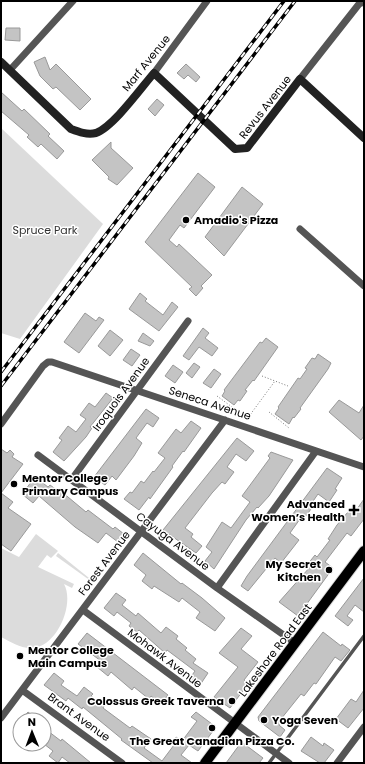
<svg xmlns="http://www.w3.org/2000/svg" width="365" height="764" font-family="Poppins,sans-serif">
<style>
.green{fill:#dcdcdc}
.building{fill:#c4c4c4;stroke:#999}
.lines{fill:none;stroke-linecap:round;stroke-linejoin:round}
.primary-casing{stroke:#dbdbdb;stroke-width:12}
.path{stroke:#777;stroke-width:1;stroke-dasharray:1 2;stroke-linecap:butt}
.lane{stroke:#555;stroke-width:3.5}
.street{stroke:#555;stroke-width:7}
.secondary{stroke:#222;stroke-width:8}
.primary{stroke:#000;stroke-width:10}
.rail-casing{stroke:#000;stroke-width:3.5}
.rail{stroke:#fff;stroke-width:2;stroke-dasharray:6;stroke-linecap:butt}
.poi-dot{fill:#000;stroke:#fff;stroke-width:1.5}
.labels{text-anchor:middle;stroke-width:3;stroke-linejoin:round;paint-order:stroke}
.street-label{font-size:11px;fill:#000;stroke:#fff}
.poi-label{font-size:11px;font-weight:bold;fill:#000;stroke:#fff;text-anchor:start}
.park-label{font-size:11px;fill:#333;stroke:#fff}
</style>
<rect width="100%" height="100%" fill="#fff"/>
<path class="green" d="M1,128l102,96 -83,115 -19,-6z
M36,534l22,17 -7,7 -4,-3 -9,12 36,17 -2,4 -8,-4c11,20 -7,62 -31,64 -12,1 -22,-6 -32,-11v-89l18,9z
M58,553l31,25 -1,1 -32,-23z"/>
<path class="building" d="M6,28h14v13l-15,-1z
M45,57l5,13 6,-6 35,35 -11,11 -24,-23 -3,2 -13,-13 -6,-14z
M186,64l14,13 -4,5 -8,-7 -4,4 -7,-6z
M1,92l21,19 2,-2 26,25 -2,2 16,15 -7,8 -16,-15 -3,3 -11,-10 2,-2 -28,-24z
M157,99l7,6 -9,11 -7,-7z
M111,142v6l22,20 -16,17 -9,-6 1,-2 -17,-17z
M198,173l17,14 -31,41 -4,-3 -11,15 8,7 2,-3 33,31 -11,11 2,2 -7,8 -7,-7 3,-2 -47,-45z
M242,187l21,17 -39,52 -19,-19z
M140,293l7,6 -2,2 18,14 9,-13 6,5 -19,24 -30,-22z
M85,313l11,8 3,-4 5,3 -25,33 -15,-11z
M203,328l6,5 -4,5 13,10 -6,8 -13,-9 -10,13 -6,-4z
M110,330l13,10 -13,16 -12,-10z
M143,333l11,8 -4,5 -12,-5z
M266,338l12,9 -24,34 -1,-1 -8,10 2,1 -7,10 -2,-1 -4,5 -12,-9 3,-5 -1,-1 36,-48 2,1z
M131,349l9,6 -8,11 -9,-6z
M318,354l13,9 -3,6 -28,39 1,1 -7,9 -1,-1 -4,7 -14,-10 4,-6 -1,-1 20,-29 2,1 7,-10 -2,-1 7,-10 3,1z
M194,363l6,4 -8,11 -6,-5z
M173,365l10,7 -8,11 -10,-7z
M214,369l7,5 -10,14 -8,-5z
M106,393l7,5 -23,29 2,1 -6,9 -22,24 -11,-9 9,-12 -3,-2 9,-12 8,6 10,-13 -6,-4 9,-12 6,4z
M339,400l20,13 5,-8v31l-3,4 -32,-28z
M146,409l13,9 -6,9 -6,-4 -11,15 6,5 -8,13 -18,24 -4,-4 -7,9 -11,-8z
M191,421l10,7 -17,24 -1,-1 -11,15 1,1 -23,32 -1,-2 -10,13 -15,-11 6,-7 2,1 9,-12 3,2 9,-12 1,1 11,-14 -7,-5 18,-24 5,4z
M237,438l17,13 -8,10 -10,-7 -9,13 7,5 -9,12 -3,-2 -10,11 -27,35 8,6 -2,3 11,9 -6,7 -33,-23z
M1,449l6,4 3,-3 4,4 -2,3 11,7 -22,29 12,9 -5,6 23,16 -20,27 -10,-7z
M271,452l22,8 -24,36 -11,12 -1,-1 -11,13 -32,49 -9,-8 7,-9 -6,-5 16,-25 9,6 19,-26 -8,-6 28,-38 -2,-2z
M327,468l15,10 -7,11 2,1 -8,12 -11,-8 -9,13 2,2 -8,11 -3,-1 -10,14 9,7 -18,23 -6,-5 -27,33 -7,-5 6,-10z
M35,477l13,10 2,-2 11,8 1,-1 24,20 2,-2 25,19 2,-2 9,7 -6,8 -12,-9 -8,10 -23,-16 -36,-31 -6,7 -11,-9z
M364,499v20l-13,17 -4,-3 -22,29 8,6 -35,48 -19,-14 31,-35 -3,-2 8,-10 2,2 13,-17 -2,-1 9,-14 16,-19 4,3z
M143,553l38,31 1,-1 20,15 23,20 -10,13 -19,-13 4,-6 -18,-14 -3,4 -25,-16 -2,3 -10,-8 4,-6 -12,-10z
M364,578v34l-9,-7 -8,11 6,4 -5,6 -13,-10z
M116,593l10,7 -4,5 14,11 2,-3 23,20 5,-6 12,9 -2,3 11,9 -2,2 11,9 -3,4 15,10 -8,12 -10,-7 5,-7 -28,-21 -2,3 -26,-23 -2,2 -8,-6 2,-3 -14,-11 -3,4 -10,-8z
M241,628l11,8 -11,13 17,13 -14,18 4,4 -18,24 -16,-11 24,-30 -19,-14z
M323,632l18,14 1,-2 8,6 -9,11 -6,-4 -19,27 -2,-1 -10,13 -3,-2 -20,25 2,1 -4,5 6,5 -5,7 -21,-16 -1,-4z
M87,633l81,62 -7,9 -10,-8 -2,3 -15,-12 -2,3 -21,-18 -3,4 -11,-9 4,-6 -23,-17z
M54,673l10,8 -3,4 16,11 7,-9 9,7 -2,2 13,10 -1,2 27,20 2,-2 19,13 -7,9 18,13 12,-16 -2,-2 4,-6 6,4 15,-20 -6,-4 5,-5 20,15 -18,24 -9,-6 -8,10 11,8h-39l-32,-23 1,-1 -39,-32 -1,2 -14,-11 -2,3 -22,-16z
M364,690v18l-16,20 -12,-9 15,-20 5,3z
M28,712l10,8h-17z
M44,728l17,13 1,-2 29,24h-21l-8,-6 -4,6 -9,-7 4,-5 -9,-7z
M311,737l12,9 1,-3 10,7 -10,13h-4l-19,-12z
M243,743l20,15 -4,5h-33l14,-19z"/>
<g class="lines">
<defs>
<path id="primary" d="M205,763l159,-212"/>
</defs>
<use href="#primary" class="primary-casing"/>
<path class="path" d="M262,376l26,10
M217,396l19,14
M269,412l20,16
M247,419l28,-38"/>
<path class="lane" d="M269,763l95,-127"/>
<path class="street" d="M10,70l63,-69
M154,73l53,-72
M300,79l59,-75 5,-2
M300,229l64,57
M1,424l42,-58 5,-4h4l312,105
M38,455l179,133 78,55
M72,479l116,-158
M217,588l99,-137
M83,610l206,153
M22,690l100,73
M1,718l224,-298
M337,763l27,-36"/>
<path class="secondary" d="M1,62l70,67c8,3 16,6 25,4 17,-6 45,-45 58,-60l81,76 12,-1 53,-69 64,59"/>
<use href="#primary" class="primary"/>
<defs>
<path id="rail" d="M1,372l283,-371
M1,386l294,-385"/>
</defs>
<use href="#rail" class="rail-casing"/>
<use href="#rail" class="rail"/>
</g>
<g class="poi-dot">
<circle cx="186" cy="220" r="4"/>
<circle cx="14" cy="484" r="4"/>
<path d="M352 504h4v4h4v4h-4v4h-4v-4h-4v-4h4z"/>
<circle cx="329" cy="570" r="4"/>
<circle cx="20" cy="656" r="4"/>
<circle cx="232" cy="701" r="4"/>
<circle cx="264" cy="720" r="4"/>
<circle cx="212" cy="728" r="4"/>
</g>
<g class="labels">
<g class="street-label">
<text transform="translate(146 63) rotate(-51)" y="4">Marf Avenue</text>
<text transform="translate(265 107) rotate(-52)" y="4">Revus Avenue</text>
<text transform="translate(121 394) rotate(-54)" y="4">Iroquois Avenue</text>
<text transform="translate(210 403) rotate(18)" y="4">Seneca Avenue</text>
<text transform="translate(173 541) rotate(37)" y="4">Cayuga Avenue</text>
<text transform="translate(104 563) rotate(-53)" y="4">Forest Avenue</text>
<text transform="translate(275 650) rotate(-53)" y="4">Lakeshore Road East</text>
<text transform="translate(165 658) rotate(37)" y="4">Mohawk Avenue</text>
<text transform="translate(79 717) rotate(36)" y="4">Brant Avenue</text>
</g>
<g class="poi-label">
<text x="194" y="224">Amadio's Pizza</text>
<text x="22" y="482">Mentor College<tspan x="22" dy="13">Primary Campus</tspan></text>
<text x="345" y="508" text-anchor="end">Advanced<tspan x="345" dy="13">Women’s Health</tspan></text>
<text x="321" y="568" text-anchor="end">My Secret<tspan x="321" dy="13">Kitchen</tspan></text>
<text x="28" y="654">Mentor College<tspan x="28" dy="13">Main Campus</tspan></text>
<text x="224" y="705" text-anchor="end">Colossus Greek Taverna</text>
<text x="272" y="724">Yoga Seven</text>
<text x="212" y="745" text-anchor="middle">The Great Canadian Pizza Co.</text>
</g>
<g class="park-label">
<text x="45" y="234">Spruce Park</text>
</g>
</g>
<rect width="365" height="764" fill="none" stroke="#000000" stroke-width="4"/>
<g transform="translate(32 732) rotate(359)"><circle r="19" fill="#ffffff" stroke="#999999"/>
<path d="M0-3L7 15L0 10L-7 15Z" fill="#000000"/>
<text y="-6" font-size="11" font-weight="bold" text-anchor="middle" fill="#000000">N</text>
</g>
</svg>
